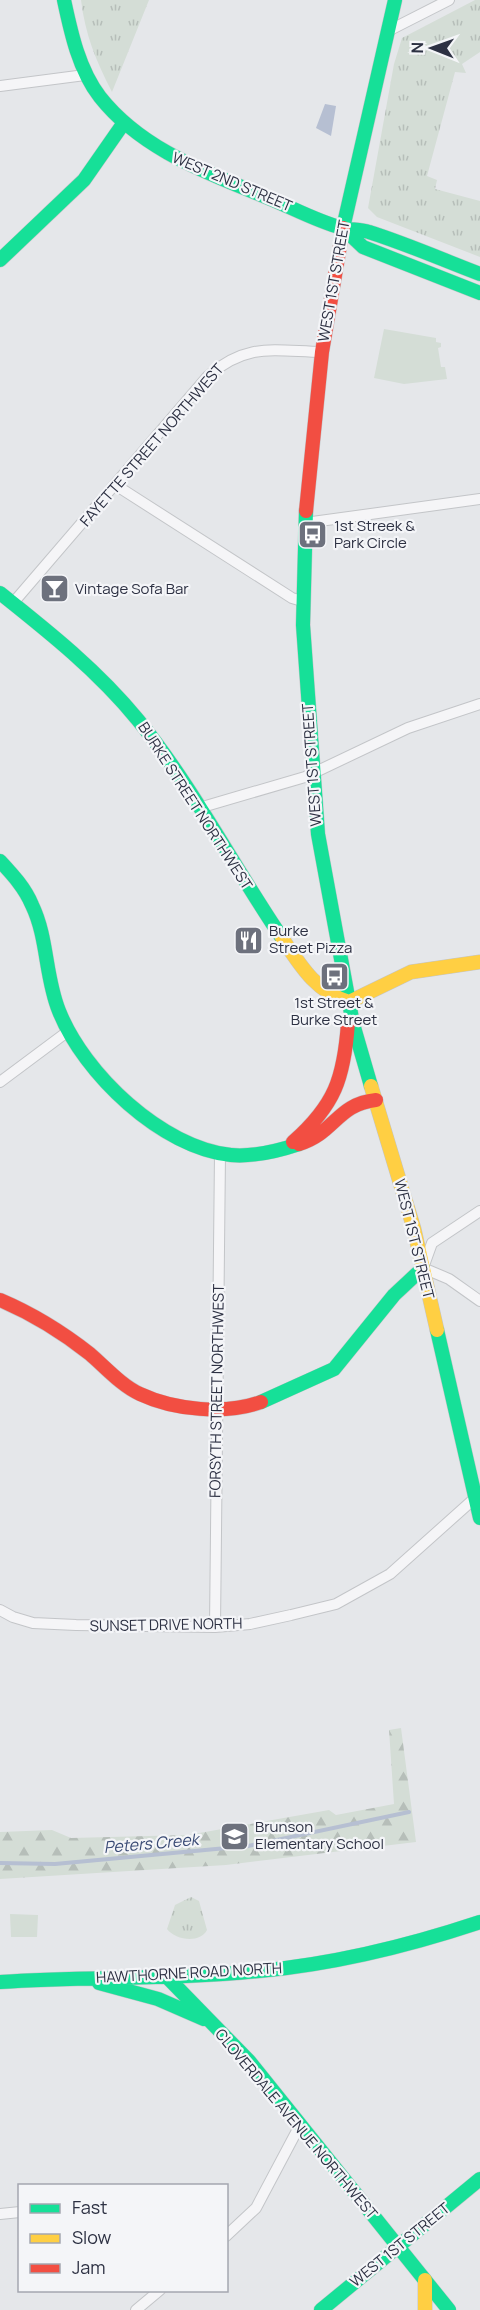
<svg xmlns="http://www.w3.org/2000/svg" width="480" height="2310" font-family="Manrope,sans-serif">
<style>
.grass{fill:url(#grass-tufts)}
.forest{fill:url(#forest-firs)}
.garden{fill:#d4ddd6}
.water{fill:#b6bfd2}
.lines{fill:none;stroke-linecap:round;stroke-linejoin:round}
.stream{stroke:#b6bfd2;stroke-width:4}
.street-casing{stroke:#c3c5c8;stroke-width:12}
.fast-casing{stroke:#c3c5c8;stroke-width:15}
.slow-casing{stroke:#c3c5c8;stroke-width:15}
.jam-casing{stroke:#c3c5c8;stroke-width:15}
.street{stroke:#f5f5f7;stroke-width:10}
.fast{stroke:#16e098;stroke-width:14}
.slow{stroke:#ffcf43;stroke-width:14}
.jam{stroke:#f24e42;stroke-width:14}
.labels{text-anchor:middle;stroke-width:4.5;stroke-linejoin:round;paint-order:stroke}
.street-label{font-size:15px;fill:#2d3143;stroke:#f4f5f8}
.poi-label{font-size:15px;fill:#2d3143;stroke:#f4f5f8;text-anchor:start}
.water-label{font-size:16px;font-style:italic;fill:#394a74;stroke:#f4f5f8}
</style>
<defs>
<pattern id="grass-tufts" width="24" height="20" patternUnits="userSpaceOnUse" patternTransform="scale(1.5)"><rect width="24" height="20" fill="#d4ddd6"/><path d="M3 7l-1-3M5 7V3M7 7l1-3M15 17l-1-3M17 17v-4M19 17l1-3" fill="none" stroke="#b6beb9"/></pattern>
<pattern id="forest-firs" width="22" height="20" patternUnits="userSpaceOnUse" patternTransform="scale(1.5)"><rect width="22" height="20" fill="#d4ddd6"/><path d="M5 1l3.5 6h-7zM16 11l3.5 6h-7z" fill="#b6beb9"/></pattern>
</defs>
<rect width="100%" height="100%" fill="#e5e7ea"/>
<path class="grass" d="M81,0h68l-37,92c-16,-31 -27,-58 -31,-92z
M475,0h5v52l-18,12 4,9 -11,-1 -28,104 10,4 -2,9 45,12v56l-103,-40 -9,-9 26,-144 8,-26z
M191,1897l8,4 8,29c-7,14 -32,10 -40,-1l8,-24z"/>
<path class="forest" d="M401,1728l15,114 -190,23 -226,14v-47l52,-2 19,8 117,-3 141,-25 7,5 58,-11 -5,-74z"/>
<path class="garden" d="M384,329l52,9v4l5,1v4l-3,1 3,19h4l2,12 -43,5 -30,-6z
M10,1914l28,1 -1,22h-26z"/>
<path class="water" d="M325,104l11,2 -5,30 -15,-8z"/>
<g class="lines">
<path class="stream" d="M0,1863l55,1 193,-18 161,-34"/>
<defs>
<path id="street" d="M388,31l61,-31
M0,86l85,-11
M117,486l175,112 10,3
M305,523l175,-24
M13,603l195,-227c39,-34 66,-25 114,-24
M199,808l106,-31 103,-49 72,-24
M0,1082l67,-50
M480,1211l-48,32 -9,25 26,11 31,22
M0,1610l13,7 20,6 43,2 139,2 35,-3 41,-9 45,-11 54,-30 85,-76
M215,1627l5,-473
M0,2214l20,-2
M226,2236l30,-28 44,-83
M136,2310l24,-20"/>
<path id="fast" d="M64,0c7,33 15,70 36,97 42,53 106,75 166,100 25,10 50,24 76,31 9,2 19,1 27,4 38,12 74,28 111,42
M343,228l52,-228
M343,228l20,19 117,46
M0,260l84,-80 39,-56
M306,511l-3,114 15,209 35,190 18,62
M0,593c49,39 98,78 138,127 55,67 95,146 144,218
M0,861c13,14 25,27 32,44 16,33 13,72 27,106 25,63 103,137 172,144 22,2 47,-4 68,-11
M437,1330l43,188
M261,1402l73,-33 60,-74 29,-27
M167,1977l82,84 200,249
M0,1982c86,-6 173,-2 259,-11 75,-7 149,-25 221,-49
M99,1983l59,16 46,20
M321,2310l159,-131"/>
<path id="slow" d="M282,938c18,27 34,54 67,64
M349,1002l62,-30 69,-10
M371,1086l43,143 23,101
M425,2280v30"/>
<path id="jam" d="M306,511l16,-159 21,-124
M293,1142c42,-37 51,-64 55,-119
M299,1144c36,-11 38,-40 77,-44
M0,1300c33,14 62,32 90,54 15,13 32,32 50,40 34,16 86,21 121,8"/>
</defs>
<use href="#street" class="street-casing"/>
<use href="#fast" class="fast-casing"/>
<use href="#slow" class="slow-casing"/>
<use href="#jam" class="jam-casing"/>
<use href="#street" class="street"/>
<use href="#fast" class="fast"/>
<use href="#slow" class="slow"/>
<use href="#jam" class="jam"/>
</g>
<defs>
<symbol id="bus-square" viewBox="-11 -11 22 22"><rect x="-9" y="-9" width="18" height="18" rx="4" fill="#6d717d" stroke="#f4f5f8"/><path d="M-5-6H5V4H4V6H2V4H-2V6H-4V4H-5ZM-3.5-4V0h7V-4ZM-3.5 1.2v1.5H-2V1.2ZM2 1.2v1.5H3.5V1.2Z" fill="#fff"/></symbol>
<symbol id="bar-square" viewBox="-11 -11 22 22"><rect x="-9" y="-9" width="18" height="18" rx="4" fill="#6d717d" stroke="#f4f5f8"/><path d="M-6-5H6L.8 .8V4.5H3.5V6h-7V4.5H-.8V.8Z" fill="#fff"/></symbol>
<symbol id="restaurant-square" viewBox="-11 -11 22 22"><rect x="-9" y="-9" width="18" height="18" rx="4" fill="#6d717d" stroke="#f4f5f8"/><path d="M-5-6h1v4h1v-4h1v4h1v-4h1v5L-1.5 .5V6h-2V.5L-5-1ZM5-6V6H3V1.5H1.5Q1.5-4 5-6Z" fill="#fff"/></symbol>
<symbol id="school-square" viewBox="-11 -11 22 22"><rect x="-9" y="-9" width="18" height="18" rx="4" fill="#6d717d" stroke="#f4f5f8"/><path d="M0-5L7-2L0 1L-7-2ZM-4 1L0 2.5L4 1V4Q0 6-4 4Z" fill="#fff"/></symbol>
</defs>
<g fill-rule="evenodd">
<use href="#bus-square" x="296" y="518" width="33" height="33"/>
<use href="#bar-square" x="38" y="572" width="33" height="33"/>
<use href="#restaurant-square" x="232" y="924" width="33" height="33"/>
<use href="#bus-square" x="318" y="960" width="33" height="33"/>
<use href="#school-square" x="218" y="1820" width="33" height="33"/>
</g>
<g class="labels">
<g class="street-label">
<text transform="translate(232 182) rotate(23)" y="5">WEST 2ND STREET</text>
<text transform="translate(334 281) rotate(-80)" y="5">WEST 1ST STREET</text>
<text transform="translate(152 445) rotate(-49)" y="5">FAYETTE STREET NORTHWEST</text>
<text transform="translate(312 765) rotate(-94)" y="5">WEST 1ST STREET</text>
<text transform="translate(195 806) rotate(57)" y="5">BURKE STREET NORTHWEST</text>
<text transform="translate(414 1239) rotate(76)" y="5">WEST 1ST STREET</text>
<text transform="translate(217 1391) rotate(-89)" y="5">FORSYTH STREET NORTHWEST</text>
<text transform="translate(166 1625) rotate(-1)" y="5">SUNSET DRIVE NORTH</text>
<text transform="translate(189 1973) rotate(-3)" y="5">HAWTHORNE ROAD NORTH</text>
<text transform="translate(296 2124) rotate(50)" y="5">CLOVERDALE AVENUE NORTHWEST</text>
<text transform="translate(400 2245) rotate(-39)" y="5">WEST 1ST STREET</text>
</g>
<g class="poi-label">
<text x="334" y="531">1st Streek &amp;<tspan x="334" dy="17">Park Circle</tspan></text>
<text x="75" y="594">Vintage Sofa Bar</text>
<text x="269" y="936">Burke<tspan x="269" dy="17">Street Pizza</tspan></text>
<text x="334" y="1008" text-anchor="middle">1st Street &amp;<tspan x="334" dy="17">Burke Street</tspan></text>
<text x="255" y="1832">Brunson<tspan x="255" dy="17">Elementary School</tspan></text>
</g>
<g class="water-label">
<text transform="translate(151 1843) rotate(-5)" y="6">Peters Creek</text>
</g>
</g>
<rect x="18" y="2184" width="210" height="108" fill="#f4f5f8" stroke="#a4a7b0" stroke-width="1.5"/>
<rect x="30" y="2204" width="30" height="9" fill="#16e098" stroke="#a4a7b0" stroke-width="1.5"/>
<text x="72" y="2214" font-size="18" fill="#2d3143">Fast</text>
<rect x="30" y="2234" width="30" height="9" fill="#ffcf43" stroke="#a4a7b0" stroke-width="1.5"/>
<text x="72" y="2244" font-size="18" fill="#2d3143">Slow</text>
<rect x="30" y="2264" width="30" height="9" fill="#f24e42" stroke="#a4a7b0" stroke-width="1.5"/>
<text x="72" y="2274" font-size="18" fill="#2d3143">Jam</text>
<g transform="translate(432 48) rotate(271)" stroke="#f4f5f8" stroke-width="4.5" paint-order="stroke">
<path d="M0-4.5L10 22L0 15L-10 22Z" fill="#2d3143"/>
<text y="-9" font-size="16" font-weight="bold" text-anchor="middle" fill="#2d3143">N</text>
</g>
</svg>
